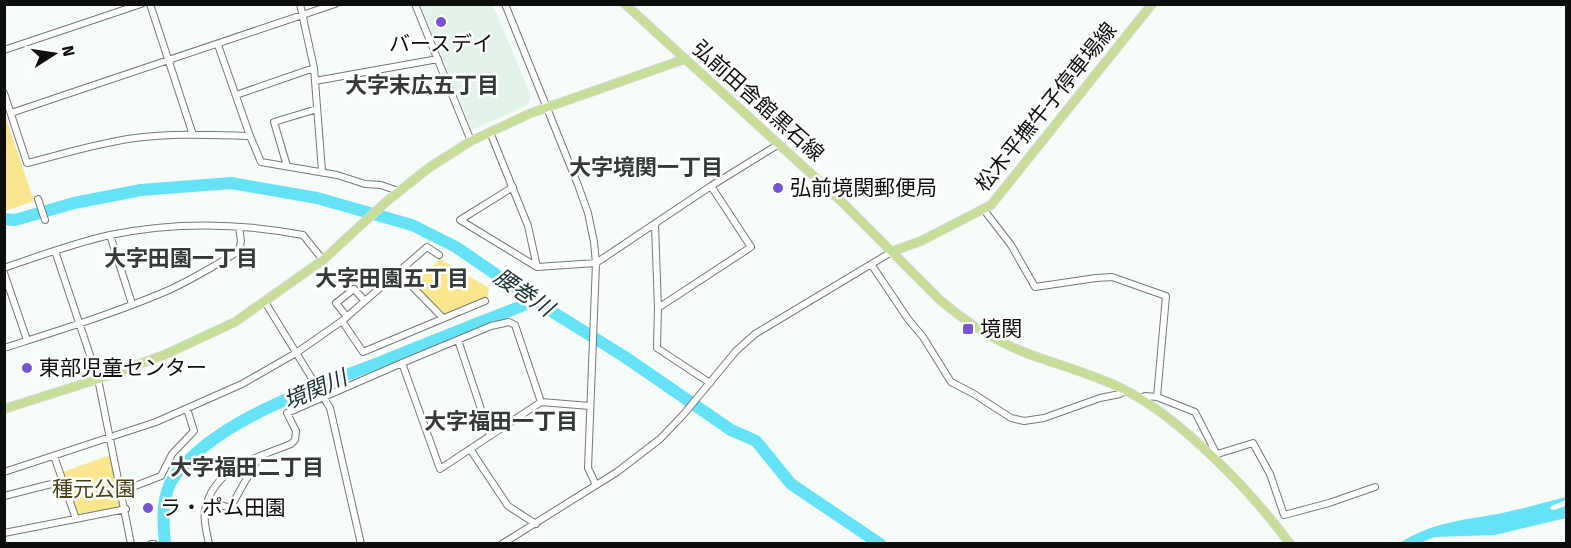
<svg xmlns="http://www.w3.org/2000/svg" width="1571" height="548" font-family="'Fira Sans','Noto Sans JP',sans-serif">
<style>
.built{fill:#e4f3e8}
.green{fill:#f9e68e}
.water{fill:#65e2f5}
.lines{fill:none;stroke-linecap:round;stroke-linejoin:round}
.river{stroke:#65e2f5;stroke-width:12}
.minor-casing{stroke:#727974;stroke-width:8}
.major-casing{stroke:#d8d9d8;stroke-width:10}
.minor{stroke:#fff;stroke-width:6}
.major{stroke:#c7de99;stroke-width:8}
.poi-dot{fill:#7656d0;stroke:#fff;stroke-width:2}
.labels{text-anchor:middle;stroke-width:5;stroke-linejoin:round;paint-order:stroke}
.poi-label{font-size:21px;fill:#0d0f0d;stroke:#fff;text-anchor:start}
.street-label{font-size:21px;fill:#0d0f0d;stroke:#fff}
.park-label{font-size:21px;fill:#463e17;stroke:#fff}
.neighbourhood-label{font-size:22px;font-weight:bold;fill:#343a36;stroke:#fff}
.water-label{font-size:22px;font-style:italic;fill:#1a3033;stroke:#fff}
</style>
<rect width="100%" height="100%" fill="#f6fdf8"/>
<path class="built" d="M421,5h72l38,91 -3,9 -56,25z"/>
<path class="green" d="M4,112l30,89 -29,10h-1z
M440,259l49,29 -2,10 -43,16 -30,-30z
M110,455l12,50 -2,2 -40,9 -3,-2 -14,-42z"/>
<path class="water" d="M1566,497v3l-15,6 -1,3 4,1 12,-4v12l-71,17 -61,2 -14,6h-20c30,-20 63,-23 98,-29 23,-5 46,-11 68,-17z"/>
<g class="lines">
<path class="river" d="M4,219l11,1 59,-17 67,-13 90,-7 86,15 95,27 44,22 79,54 90,56 106,73 25,11 35,43 89,60
M165,544c-2,-21 -4,-49 9,-67 41,-57 140,-89 204,-114 52,-21 104,-42 157,-62"/>
<defs>
<path id="minor" d="M150,4l43,131
M300,4l14,64 8,103
M415,4l56,137
M505,4l73,181 10,28 6,29 2,21 -8,205 8,17
M218,45l32,91 11,26 76,13 28,9 16,1 17,6
M4,50l137,-46
M315,81l123,-22
M4,93l23,70c36,-9 71,-20 108,-25 38,-5 77,-3 115,-2
M236,95l78,-27
M11,113l324,-109
M490,132l38,94 9,41
M287,166l-13,-44 43,-13
M513,187l-53,33 77,47 59,-4 115,-77 68,-42
M38,199l7,21
M984,210l27,35 24,42 61,-9 16,-1 54,19 -9,101 -12,-1 -5,3
M655,225l3,83 -1,40 53,35
M110,235l22,69
M55,251l43,128 33,165
M871,264l37,55 15,18 28,45 23,12 37,24 13,3 20,-3 56,-20 20,-4 5,-4
M4,268c35,-12 70,-25 106,-33 63,-13 130,-12 193,0l20,25
M398,272l45,46
M4,273l23,67
M265,302l65,106 31,136
M658,308l93,-61 -40,-61
M347,317l-11,-14 18,-14 11,12
M342,321l21,31 122,-51
M458,340l32,96
M4,348c53,-17 108,-34 158,-55 27,-11 52,-27 77,-42l2,-10 -2,-14
M1157,397l38,15 21,41
M541,402l-26,-77 -6,-3 -18,4 -89,37 38,106 101,-67 49,4
M470,449l38,57 28,18
M54,456l22,63
M1211,456l42,-13 17,31 14,41 45,-12 46,-16
M4,472l152,-50 86,-38 54,-31 46,-32 85,-74 12,8
M122,491l39,-15 11,-22 22,-23 -7,-22
M4,496l59,-15
M209,501l21,7 29,-51
M4,533l122,-24
M151,544h3
M209,544c-2,-11 -6,-23 -4,-34 9,-43 51,-52 86,-66l4,-4 1,-9 -9,-18 115,-50
M502,544l115,-72 43,-33 23,-24 53,-64 19,-17 138,-83"/>
<path id="major" d="M625,4l216,197 99,99c27,23 56,42 89,54 32,12 64,20 94,35 57,28 129,103 167,155
M893,251l28,-10 70,-36 161,-201
M4,409l94,-30 66,-24 71,-33 88,-62 64,-59 43,-34 41,-26 60,-28 154,-54"/>
</defs>
<use href="#minor" class="minor-casing"/>
<use href="#major" class="major-casing"/>
<use href="#minor" class="minor"/>
<use href="#major" class="major"/>
</g>
<g class="poi-dot">
<circle cx="441" cy="22" r="6"/>
<circle cx="778" cy="188" r="6"/>
<rect x="962" y="323" width="12" height="12" rx="3"/>
<circle cx="27" cy="368" r="6"/>
<circle cx="148" cy="508" r="6"/>
</g>
<g class="labels">
<g class="poi-label">
<text x="441" y="51" text-anchor="middle">バースデイ</text>
<text x="790" y="195">弘前境関郵便局</text>
<text x="980" y="336">境関</text>
<text x="39" y="375">東部児童センター</text>
<text x="160" y="515">ラ・ポム田園</text>
</g>
<g class="street-label">
<text transform="translate(758 101) rotate(42)" y="7">弘前田舎館黒石線</text>
<text transform="translate(1046 107) rotate(-51)" y="7">松木平撫牛子停車場線</text>
</g>
<g class="park-label">
<text x="94" y="496">種元公園</text>
</g>
<g class="neighbourhood-label">
<text x="422" y="93">大字末広五丁目</text>
<text x="646" y="175">大字境関一丁目</text>
<text x="181" y="266">大字田園一丁目</text>
<text x="392" y="286">大字田園五丁目</text>
<text x="501" y="429">大字福田一丁目</text>
<text x="247" y="475">大字福田二丁目</text>
</g>
<g class="water-label">
<text transform="translate(524 292) rotate(34)" y="8">腰巻川</text>
<text transform="translate(315 389) rotate(-23)" y="8">境関川</text>
</g>
</g>
<rect width="1571" height="548" fill="none" stroke="#0d0f0d" stroke-width="12"/>
<g transform="translate(54 54) rotate(78)" stroke="#ffffff" stroke-width="4.5" paint-order="stroke">
<path d="M0-4.5L10 22L0 15L-10 22Z" fill="#0d0f0d"/>
<text y="-9" font-size="16" font-weight="bold" text-anchor="middle" fill="#0d0f0d">N</text>
</g>
</svg>
